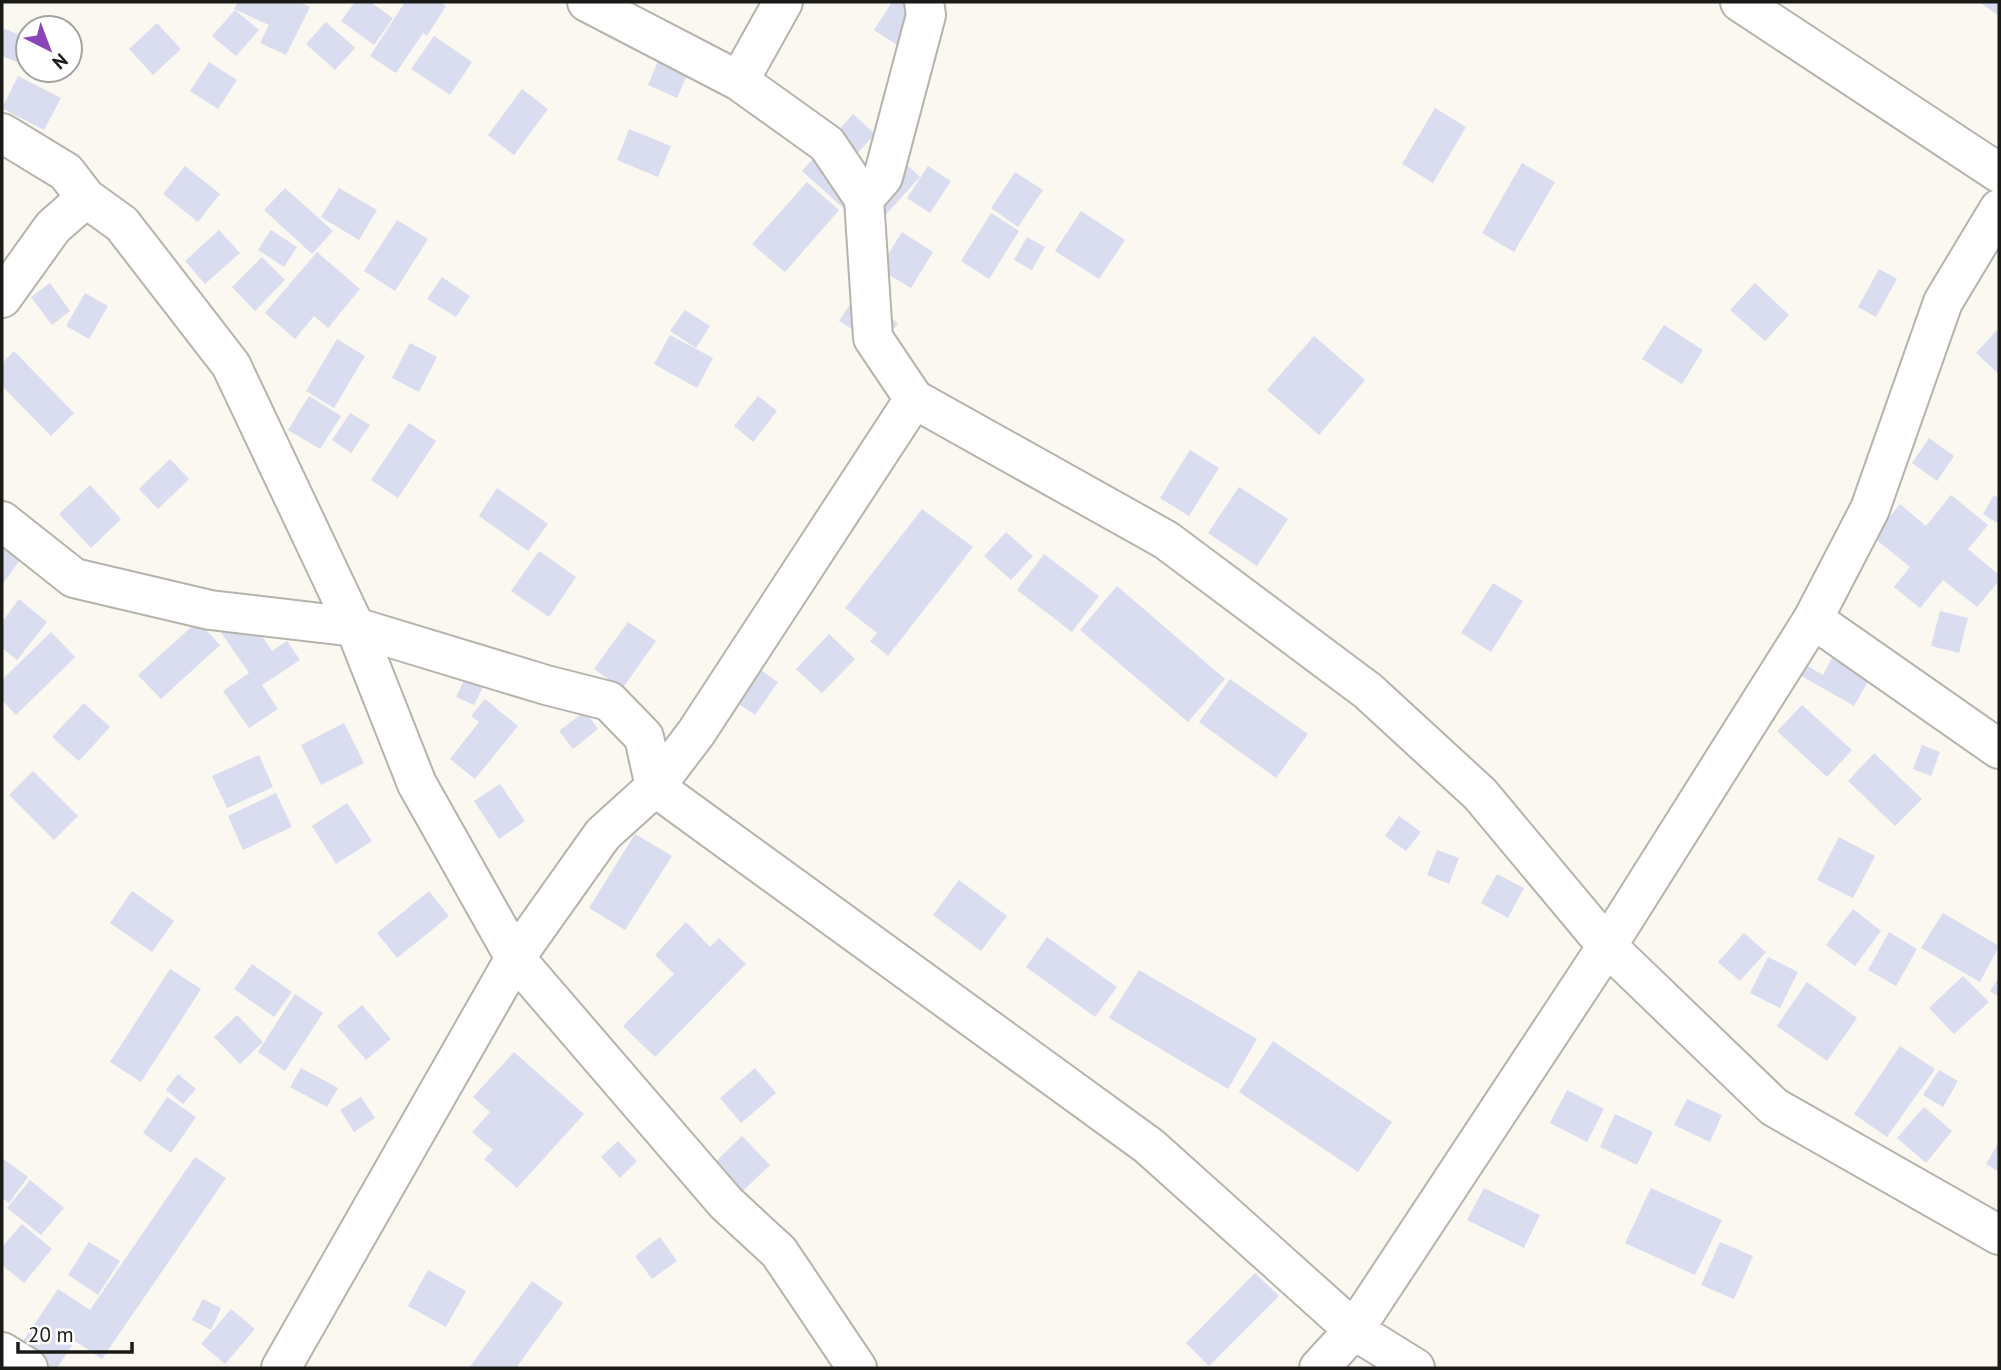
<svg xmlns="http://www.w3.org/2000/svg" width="2001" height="1370" font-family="'PT Sans',sans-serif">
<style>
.building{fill:#dadcef}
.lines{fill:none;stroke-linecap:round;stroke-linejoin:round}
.street-casing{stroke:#b5b3ac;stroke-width:42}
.street{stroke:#fff;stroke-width:38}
</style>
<rect width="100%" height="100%" fill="#faf8f1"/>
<path class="building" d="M238,2h61l11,5 -24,48 -26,-12 9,-18 -35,-16z
M355,2h15l23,16 -19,27 -33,-24z
M405,2h35l6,4 -19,30 -4,-3 -27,40 -26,-17z
M892,2h22l-6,50 -34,-22z
M1979,2h20v11l-1,2z
M235,10l24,20 -23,26 -24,-20z
M326,22l29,26 -20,22 -29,-26z
M157,23l24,26 -28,26 -24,-26z
M2,28l26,10 -9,25 -17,-7z
M434,36l38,26 -22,33 -39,-26z
M658,61l29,14 -10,23 -29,-13z
M209,62l28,18 -19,29 -28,-18z
M18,76l43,22 -17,32 -42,-22z
M522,89l26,20 -34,46 -26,-20z
M1435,108l31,19 -33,56 -31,-19z
M853,114l22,20 -21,23 22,19 19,-22 25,23 -50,55 -68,-61z
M629,129l42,17 -13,31 -41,-17z
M1522,163l33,19 -41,70 -32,-19z
M185,166l35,28 -22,28 -35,-28z
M928,166l23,15 -21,32 -23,-15z
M1015,172l28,18 -25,37 -27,-19z
M807,182l32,28 -54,62 -33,-28z
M285,188l48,43 -21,23 -48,-44z
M339,188l38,22 -18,30 -38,-23z
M1081,211l44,29 -26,39 -44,-28z
M991,213l28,18 -30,48 -28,-18z
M397,220l31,19 -33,52 -31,-20z
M219,230l21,23 -35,31 -20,-23z
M271,230l26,17 -13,20 -26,-17z
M902,232l31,20 -22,36 -32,-19z
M1027,237l18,10 -13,23 -18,-10z
M317,252l43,37 -32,39 -14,-12 -19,23 -30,-26z
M262,257l23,23 -30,31 -23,-24z
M1879,269l18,10 -21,38 -18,-10z
M442,277l28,19 -14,21 -29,-18z
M50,283l20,28 -18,14 -21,-28z
M1755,283l34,32 -24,26 -35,-31z
M85,293l23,13 -19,33 -23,-13z
M856,295l42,28 -17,25 -42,-27z
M685,310l25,16 -14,22 -26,-17z
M1664,325l39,25 -21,34 -40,-25z
M1997,330l2,2v42l-23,-21z
M670,335l43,23 -16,30 -43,-24z
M1314,336l51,44 -46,55 -52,-45z
M337,339l28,17 -31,52 -28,-17z
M410,343l27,14 -18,35 -27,-14z
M14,351l60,62 -23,23 -49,-50v-23z
M309,396l32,20 -21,33 -32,-19z
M758,396l19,15 -24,31 -19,-16z
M350,413l20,12 -19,28 -19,-13z
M409,423l27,18 -38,57 -27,-18z
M1929,438l25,18 -17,25 -25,-18z
M1190,450l29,18 -30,48 -29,-18z
M170,459l19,20 -31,30 -19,-20z
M90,485l31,34 -30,29 -32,-34z
M1239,487l49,32 -31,47 -49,-33z
M497,488l51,36 -20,27 -49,-35z
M1951,495l37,30 -20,24 31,26v6l-22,26 -34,-27 -23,28 -26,-21 16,-20 -37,-30 27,-33 26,22z
M1994,495l5,3v26l-16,-10z
M922,509l51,38 -85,109 -18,-15 7,-8 -32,-25z
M1006,532l27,24 -22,24 -27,-24z
M3,544l19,13 -20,28v-39z
M539,551l37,26 -27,40 -38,-26z
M1044,554l55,42 -27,36 -55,-42z
M1493,583l30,18 -32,51 -30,-19z
M1117,586l108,93 -37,43 -108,-92z
M19,599l28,23 -30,38 -15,-12v-26z
M244,610l28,41 15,-10 13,19 -38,25 16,24 -29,19 -26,-37 26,-18 -31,-45z
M1940,611l28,7 -9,35 -28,-7z
M198,621l22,24 -59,54 -23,-24z
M628,622l28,19 -34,48 -28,-20z
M51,632l24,25 -59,58 -14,-15v-20z
M829,634l26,25 -33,34 -26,-24z
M1837,649l37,22 -20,35 -56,-32 -13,-21 38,22z
M753,665l25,17 -23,33 -25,-17z
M470,668l18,9 -14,28 -18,-8z
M1230,679l78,55 -32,44 -77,-56z
M485,699l33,27 -43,53 -25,-20 29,-37 -8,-6z
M84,703l26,24 -31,34 -27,-24z
M1802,705l50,45 -25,27 -50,-46z
M585,711l13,18 -25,20 -14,-18z
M344,723l20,40 -43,22 -20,-40z
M1922,745l18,7 -9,24 -18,-7z
M1874,753l48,46 -27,27 -47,-45z
M259,755l14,32 -46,21 -15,-32z
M33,771l45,45 -24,24 -45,-45z
M500,784l25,37 -26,18 -25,-38z
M276,793l16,34 -49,23 -15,-34z
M347,803l25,38 -36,23 -24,-38z
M1399,816l22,16 -15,19 -21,-15z
M635,834l37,22 -47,74 -36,-22z
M1839,837l36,19 -22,42 -36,-18z
M1437,850l22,8 -10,26 -22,-9z
M1497,874l27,14 -16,30 -27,-15z
M959,880l48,36 -26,35 -48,-36z
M132,891l42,30 -22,31 -42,-29z
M429,891l20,25 -52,42 -20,-25z
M1853,909l28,22 -26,35 -29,-21z
M1943,913l56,33 -19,36 -59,-34z
M686,922l24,25 9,-9 27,26 -91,93 -32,-31 51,-52 -19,-19z
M1889,932l28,17 -21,37 -28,-16z
M1744,933l22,19 -26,29 -22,-19z
M1047,937l70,50 -22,30 -69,-50z
M1768,957l30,15 -18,36 -30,-15z
M252,964l40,28 -18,25 -40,-28z
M170,969l31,20 -60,93 -31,-20z
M1139,970l118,69 -29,50 -119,-71z
M1963,976l26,26 -35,32 -25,-26z
M1999,977v20l-9,-6z
M1807,982l50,36 -30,43 -50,-35z
M295,994l28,19 -38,58 -27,-19z
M362,1005l29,34 -25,21 -29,-34z
M237,1015l26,27 -23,22 -26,-27z
M1273,1041l119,81 -34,50 -119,-80z
M1900,1046l35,23 -48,68 -33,-23z
M514,1052l70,62 -67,74 -33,-29 9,-9 -21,-18 18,-20 -17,-15z
M301,1068l37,20 -11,19 -37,-20z
M755,1068l21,25 -35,30 -21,-25z
M1939,1070l19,11 -15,26 -20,-12z
M178,1074l18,15 -13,15 -17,-14z
M1567,1090l37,19 -17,33 -37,-19z
M167,1097l29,20 -25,36 -28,-20z
M361,1097l14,21 -21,14 -14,-22z
M1687,1099l35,16 -12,27 -36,-17z
M1924,1107l28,24 -26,32 -29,-25z
M1615,1114l38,18 -16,33 -37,-18z
M742,1136l28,29 -49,47 -28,-28z
M618,1141l19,20 -17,17 -19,-21z
M1999,1142v30l-13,-8z
M195,1157l31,21 -124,181 -27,-18 -18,27h-12l-28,-18 41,-61 32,21z
M2,1158l26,19 -19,26 -7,-5z
M30,1180l34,28 -23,27 -34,-27z
M1484,1188l56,27 -16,33 -57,-28z
M1651,1188l71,32 -27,55 -70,-32z
M22,1224l30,25 -28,34 -22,-18v-18z
M660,1237l17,24 -25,18 -17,-23z
M89,1242l31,19 -22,34 -30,-20z
M1720,1242l33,14 -19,43 -33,-14z
M428,1270l38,21 -20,36 -38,-21z
M1255,1273l24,23 -70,70 -23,-23z
M532,1281l31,22 -47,65h-47z
M203,1299l18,9 -10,22 -19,-10z
M231,1309l24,20 -30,35 -24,-20z"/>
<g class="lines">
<defs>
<path id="street" d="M587,2l152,79 88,63 37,55 9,139 41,61 252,141 202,151 112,103 127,152 167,161 225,128
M1740,2l259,171
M739,81l44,-79
M2,133l64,39 20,26 36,26 109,141 124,262 62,157 98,174 211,245 53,49 78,116
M864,199l19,-22 43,-162 -2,-13
M2,298l51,-71 33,-29
M2,521l72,57 136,32 145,17 191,58 63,16 35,36 11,50 494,359 205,184 61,38
M1813,619l186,130
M2,1352l26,16
M281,1368l234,-410 88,-124 52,-47 41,-54 218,-334
M1319,1368l35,-38 253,-384 206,-327 57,-110 73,-207 56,-93"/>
</defs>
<use href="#street" class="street-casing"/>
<use href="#street" class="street"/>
</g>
<rect width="2001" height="1370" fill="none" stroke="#1a1a17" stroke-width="7"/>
<g transform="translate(49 49) rotate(138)"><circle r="33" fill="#ffffff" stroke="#a3a3a2" stroke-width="2"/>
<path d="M0-5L12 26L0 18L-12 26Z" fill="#8945b9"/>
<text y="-10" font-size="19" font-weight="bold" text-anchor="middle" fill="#1a1a17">N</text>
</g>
<path d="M18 1342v10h114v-10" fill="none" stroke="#1a1a17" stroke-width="3.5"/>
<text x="28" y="1342" font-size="21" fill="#1a1a17" stroke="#ffffff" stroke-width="5" paint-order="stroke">20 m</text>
</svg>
